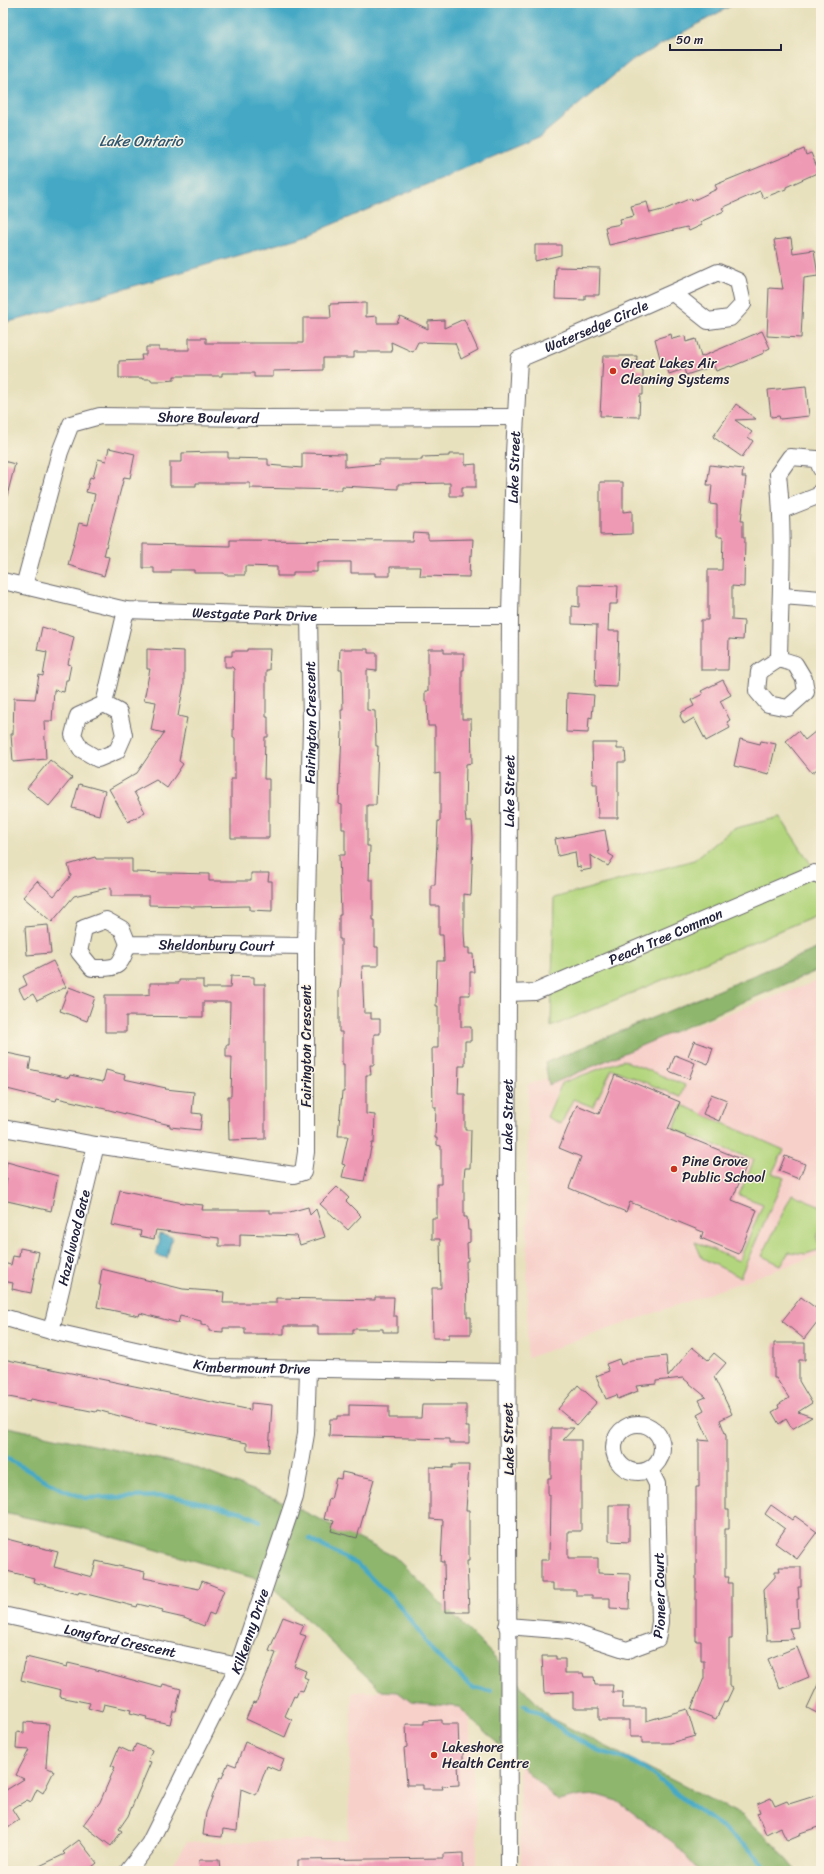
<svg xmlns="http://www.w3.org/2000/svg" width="824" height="1874" font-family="Sriracha,sans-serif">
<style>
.built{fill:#f7d0ca}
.green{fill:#b3d57d;stroke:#6a7c5c}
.forest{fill:#8eb66c;stroke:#586c54}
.water{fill:#45a9c5;stroke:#346680}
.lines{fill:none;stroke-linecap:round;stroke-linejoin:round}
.stream{stroke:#45a9c5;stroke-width:4.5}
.building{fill:#ef9ab5}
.minor-casing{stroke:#676569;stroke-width:18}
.minor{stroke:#fff;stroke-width:16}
.poi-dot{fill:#c8321e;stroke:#fcf5e5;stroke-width:1.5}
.labels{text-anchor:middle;stroke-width:3;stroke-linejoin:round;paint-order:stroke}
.street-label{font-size:14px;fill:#22223b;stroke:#fcf5e5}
.poi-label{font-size:14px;fill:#22223b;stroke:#fcf5e5;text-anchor:start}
.water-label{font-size:15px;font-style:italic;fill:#305872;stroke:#fcf5e5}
</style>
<rect width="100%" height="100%" fill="#fcf5e5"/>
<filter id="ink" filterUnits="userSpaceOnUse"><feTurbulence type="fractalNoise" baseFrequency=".025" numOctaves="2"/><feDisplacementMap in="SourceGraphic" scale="8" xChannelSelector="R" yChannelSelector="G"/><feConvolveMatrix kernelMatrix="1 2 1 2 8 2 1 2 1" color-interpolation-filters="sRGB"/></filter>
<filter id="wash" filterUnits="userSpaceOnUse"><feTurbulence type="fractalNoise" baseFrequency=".012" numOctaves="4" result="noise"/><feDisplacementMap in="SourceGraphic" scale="16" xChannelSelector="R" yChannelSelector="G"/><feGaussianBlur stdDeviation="0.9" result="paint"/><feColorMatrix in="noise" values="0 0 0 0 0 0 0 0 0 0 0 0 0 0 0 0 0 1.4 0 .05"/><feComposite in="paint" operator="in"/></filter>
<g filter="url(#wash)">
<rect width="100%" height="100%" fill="#e8e1be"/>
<path class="built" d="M821,980v274l-294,104 1,-273z
M382,1691l16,1 14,10 47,5 10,9 8,122v33h-310l20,-29 161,-2 4,-148z
M519,1763l39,38 23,-5 16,-1 20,6 57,42 26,28h-179z"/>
<path class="green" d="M780,817l40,61h1v35l-270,114 3,-129 140,-38 38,-31z
M623,1060l62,25 -4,12 -69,-28 -19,38 -20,-8 -12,25 -14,-7 15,-34z
M682,1105l102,45 -12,23 12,5 -44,99 -38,-19 -7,-16 44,19 24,-57 -24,-9 15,-35 -80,-31z
M792,1194l29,12v15l-4,18 4,10 -15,5 -17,-2 -8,13 -19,-9z"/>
<path class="forest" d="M821,947v22l-272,116 -4,-22z
M3,1426l188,40 98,38 106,53 96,96 59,65 193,98 32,30 21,25h-96l-26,-28 -57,-42 -20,-6 -16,1 -23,5 -99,-94 -48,-5 -13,-10 -16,-1 -115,-109 -185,-54 -79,-15z"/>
<path class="water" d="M3,3h733l-105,58 -90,75 -236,100 -284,83 -18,4z
M159,1234l13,3 -5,21 -11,-3 4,-16 -2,-1z"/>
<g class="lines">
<path class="stream" d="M3,1456l58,33 24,9 87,-2 70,16 18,9
M309,1539l48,25 42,41 36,49 34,30 5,4 16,3
M524,1705c22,11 41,28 63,40 15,9 33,10 48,18 24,13 39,30 60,45 26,20 55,36 73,63"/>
</g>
<g id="blocks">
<path class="building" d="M804,149l2,6 5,-2 8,19 -33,15v2l-23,9 -3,-7 -38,17 2,3 -24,11 2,3 -13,6 -2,-4 -78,18 -4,-18 16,-3 -1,-5 14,-3 -3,-10 16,-4 3,11 16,-4 25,-11 1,3 25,-12 -2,-4z
M791,238l2,15 21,-3 4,26 -14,2 -3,60 -34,-2 2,-48 14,1 -9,-49z
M535,245h26v10l-26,6z
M556,267l44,1 -1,27h-14v5l-30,-1z
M366,303v14l11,-1v7h20l3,-7 28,13v-8l16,-1v8l20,-9 14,31 -17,9 -6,-16 -37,-1 -5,10 -22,-10 1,10h-38v6h-31v12l-50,1v6h-19v-4h-32v3h-48v4l-11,1h-12v-2h-9v-1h-23v-17l23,-1 -1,-5h5v-8h13v3h30v-12h17v5h97v-25h28l-1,-14z
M762,331l8,17 -6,3v2l-33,14 -1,-1 -14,5 -2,-5 -28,9 -2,-6 -15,5 -5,-17 -4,1 -5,-19 16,-5 1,5 13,-3 1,6 10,-3 5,18z
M603,356h34l-1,13 7,1v25h-3l-1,22 -39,-1z
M806,386l3,30 -29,3 -1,-3 -8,1 -3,-27z
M736,404l20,15 -21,1 17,12 -4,5 5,4 -11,16 -29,-20z
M109,448l26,6 -5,24 -6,-1 -11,42 -9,37 5,1 -5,19 -36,-11 11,-42 9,2 7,-31 -9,-2 4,-15 3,1 5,-19 8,2z
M212,452h16v6l40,1v6l34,3v-15l43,1v13l34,-3v-4h43v-3l27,-1v-2h16v11l11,-1v23h-14v9h-12v-13l-52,1v5l-56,-3v4l-92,-2v-5h-54v3h-26v-24h12v-9z
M3,461l12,3 -8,32 -4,-1z
M710,465l33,4 -1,8h4l-5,44h2v16h2l-1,50 -12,-1v34l12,1 -1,19 -14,-1 -1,31h-27v-50h7v-50h14l1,-34h-6v-31l-7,-1 2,-19h-5z
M600,482h23v30l9,-1v23l-32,1z
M413,532l15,1v7l45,-1 -1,17 -2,-1 -1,22 -49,-1 1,-9h-31v9h-15v-3h-24v-11h-34v10h-24v4h-16v-9l-32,-1v9h-20l-1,-2h-30v-3h-23v3h-17v-5h-11v-24l87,2v-6l182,1z
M579,585l39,1 -1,18h-8l-1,27h11l-2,56 -22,-1 2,-61 -25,-1v-18l7,1z
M42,627l32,10 -6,27 3,1 -3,15h-2l-2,12 -10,-2 -2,31h-8l2,38 -33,3 -2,-28h2l1,-36 21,1 4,-24 4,1 4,-24 -10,-2z
M147,649l37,2v33l-6,32 9,2 -8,43 4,3 -16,24 -11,-8 -22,12 11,20 -17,10 -19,-33 28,-16 27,-40 -13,-3 5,-28 -12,-2 6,-31h-3z
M247,649h23l-1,21h-3v47h2v20h-3l-1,42h5v59h-38v-59h4v-41h-2l1,-69 -2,-2h-7v-11h7v-5h15z
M340,649h28v4h9v18l-10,-1v40l8,1 1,35h2l-2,59h-9v41h3l-1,34h4v40h2v27h3v19h-16l2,47h7v6h9v15h-6v31h-4l1,10h-5v39l9,1 -1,28h-2l-8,38 -22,-4 3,-12 -3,-1 6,-28h-10l4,-44h2v-27h-2v-33h-3v-43h1l1,-9v-41h-2v-24h2l-2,-60h6v-26h-3v-24l-3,-1 3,-73 -1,-21h2l-1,-40h-3z
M428,649h16v4h20v17h-2v49h9l1,44 -6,1 -1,47 1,11h6l1,15 -2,58 -7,-1v39l1,15h4v6h4l1,18h-4v23h-9v32h10v14h-6v25h-6l-1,28h7v36h6l-1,38h-5l-1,9v40h3l1,13h2v12l-3,1 1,18h-2l1,56h4v17h-22v4h-16l-1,-50h9l-1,-49h-8v-21h5v-34h4v-38l-4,-1v-7h-2l1,-31h-3l-1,-59h6v-42h-2l1,-45h7l-1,-26h-4v-29h-8v-21h4l3,-64h2v-48l-5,1v-48h-7l-1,-24h-2v-11h3z
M723,680l8,15 -11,6 10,19 -3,2 3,6 -24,13 -12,-23 -10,6 -4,-8 2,-4 12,-6 -3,-6 12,-6 -2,-3z
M567,693l27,2 -2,23 -3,-1 -1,16 -22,-1z
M821,727v39l-9,7 -26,-32 12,-10 7,9z
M740,739l20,5 1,-3 15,3 -7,30 -35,-8z
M592,743h25v6h8l1,13h-8v56h-20l-1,-34h-4z
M50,760l22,18 -23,28 -22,-18z
M79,784l26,7 -6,24 -27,-7z
M605,830l4,24 5,3 -6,9 -18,-11 1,14 -10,2 -1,-5 -3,1 -2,-15 -17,4 -3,-17z
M95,857l1,2h36v13l77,2v7h42v-8h18l-1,8h4v30l-22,-1v-4l-59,1v-1l-42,-1v-9h-38v-9l-37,9 -22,26 -29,-25 14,-16 17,15 17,-20 -3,-11z
M48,925l3,28 -24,2 -2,-28z
M53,961l13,26 -29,14 -4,-7 -9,5 -5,-10 8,-4 -4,-9z
M231,976l23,1v7h11v155l-36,1 -1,-44h3l1,-39h-6v-12h3l1,-43h-27v15l-77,-1v16h-21v-37h39l6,-1v-11h29v-3h24v8h27z
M69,987l26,10 -8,24 -27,-10z
M694,1041l19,7 -5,16 -20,-8z
M7,1053l24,5 -2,11 40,9 1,-3 33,7 3,-12 19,5 -1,4 42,9 -1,1 29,3 -2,21 10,1 -2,16 -30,-3v-2l-73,-18 -40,-9 -1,3 -53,-13v-18z
M675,1055l20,8 -6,16 -20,-8z
M615,1075l65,27 -12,27 80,33 -16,38 25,10 -18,44 -38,-16 2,-6 -73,-30 -4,10 -57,-24 12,-31 -22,-9 18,-43 22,9z
M711,1094l16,6 -8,21 -16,-7z
M785,1156l20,8 -6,15 -20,-8z
M7,1162l51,14 -7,35 -48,-11 4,-21h-4z
M337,1187l12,11 -3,3 15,15 -13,14 -28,-26z
M120,1190l63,13 20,2 -1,5h68v3h16l22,-6 2,8 6,-6 9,28 -25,8 -3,-9 -57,-2v12h-21v-8l-63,-8 -2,9 -14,-3 1,-5 -29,-6z
M20,1248l19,4 -8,41 -19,-4 1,-6 -10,-2v-18l8,2 2,-9 6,1z
M102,1269l81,20 41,3 -1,11h53v-5l99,2v-3h19l-1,19h4v16h-14v-3h-30v5h-35v-8h-34v8h-39v-6h-22v4l-14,-1v-5l-8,-1v-4l-21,-5 -2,7 -38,-10 -1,3 -42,-9 4,-22h-2z
M801,1297l20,15v5l-17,22 -22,-18z
M774,1343h31v17h-6v21l13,22 -14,9 14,5 -20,12 -6,-10 -7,5 -7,-12 7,-4 -1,-3 11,-7 -13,-20h-2z
M692,1347l16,13 6,-7 12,10 -12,14 18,37 -12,6 6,16v74h3v19h-4v48h4l-1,6h4v56h-3v47l4,2 -7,15 -2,-1 -8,17 -25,-10 13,-31v-17h-3v-20h-5v-154h3v-47l11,1 -13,-27 7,-4 -5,-10 7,-3 -23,-19 -27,3v3l-20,2 2,5 -20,8 -1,-4 -11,4 -10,-23 13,-5 -3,-7 13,-5 2,6 10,-5 35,-4 2,21z
M3,1359l248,51v-7l21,2 -3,47 -22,-2v-7l-105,-21 -45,-12 -1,2 -65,-13 -1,2 -27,-5z
M578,1385l19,17 -20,23 -19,-16z
M349,1405l40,1v12h32l1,-13h44v22h3v16h-20v-4l-120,-3 1,-17h7v-3h12z
M551,1428h23l-11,12h18v91h-13v27h30v15l32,1 -1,35 -19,-1v-10h-18v-3h-16v-5h-23v-7h-12v-23h8l1,-65h-2v-17h3z
M452,1465h17l-3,45h3v51h-2l2,51h-24l-1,-50h-3l2,-42 -13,-1v-52l22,1z
M342,1472l32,7 -17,59 -26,-7 3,-10 -10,-2 5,-20 2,1 5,-22 5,1z
M609,1505h20v37l-20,-1z
M771,1505l21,15 3,-4 22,16 -20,27 -22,-16 10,-14 -20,-15z
M3,1538l55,14 -4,15 38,10 4,-16 49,11 -1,6 55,11 3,-8 22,9 -10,25 -5,-2 -5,13 -20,-8 -22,-5 1,-3 -25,-6 -1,3 -58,-15 -1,2 -45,-12 1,-4 -31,-8z
M779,1567h22v20h-3l1,12h-2l1,28 -9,1 5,11 -27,1 -3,-51 11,-12v-6h5z
M283,1617l21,8 -4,9 6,2 -12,30 12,5 -2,6 4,2 -5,12 -4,-1 -3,7 -2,-1 -9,20 7,4 -7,17 -39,-18 7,-17 3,1 20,-50 -7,-2z
M797,1647l12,30 -29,12 -12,-30z
M542,1656h14v3h9v14h18l1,4h10l1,8h18l-1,7h11l-1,16h24v13l41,-12 8,27 -25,7h-28v-6h-12v-17h-31v-12h-26v-16l-29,1z
M26,1657l41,10 1,-4 21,5 73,20 1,-4 18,5 -5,22h-3l-3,13 -24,-5 1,-2 -17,-4 1,-3 -27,-6 -2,8 -14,-4 2,-5 -30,-6 1,-7 -40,-10z
M821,1678v37l-14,-7z
M442,1720v4h16l1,25h4v14h-5l1,22 -17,1 1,3h-20v-4h-16l-3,-37 3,-1 -1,-23h18v-3z
M24,1722l25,2 -3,43 8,4 -11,22 -6,-4 -6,13 -4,-2 -15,9 7,11 -16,10v-38l21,-13 -8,-4 13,-25 -13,-1 1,-17 7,1z
M245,1742l39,17 -5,12 -12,-5 -11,29 -15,-6 -4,42 -14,-2 -1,8 -19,-2 3,-22 14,-36 2,1 6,-15 8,3z
M136,1744l16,6 -4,11 3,1 -23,54 -9,13 3,2 -11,15 -28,-21 17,-23 15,-35 -4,-1 8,-19 13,6z
M821,1794v32l-21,7 1,2 -14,6 -7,-14 -14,7 -9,-21 3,-1 -3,-8 14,-6 4,8 12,-5 2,3z
M79,1840l18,23 -10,8h-58l36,-17 -2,-2z
M463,1853v18h-165v-11l145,-2v-4z
M199,1860h20l1,11h-20z"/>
</g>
</g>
<g filter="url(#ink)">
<use href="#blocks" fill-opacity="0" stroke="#676569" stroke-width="1"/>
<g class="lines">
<defs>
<g id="minor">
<path d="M782,510l38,-15 1,-4"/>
<path id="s1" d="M3,581l123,29 183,6h201"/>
<path id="s2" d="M24,586l36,-134 11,-28 29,-8 156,2 260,-1"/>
<path d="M782,596l39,3"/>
<path d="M779,659l16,5 9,15 2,13 -18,16 -20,-4 -11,-13 2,-19 20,-13c1,-63 6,-123 -1,-185l12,-17 27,2 4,10"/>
<path d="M104,704l15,8 5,23 -7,16 -19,8 -17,-10 -8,-14 5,-19 26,-12 22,-94"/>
<path id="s3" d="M128,944c-9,25 -10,24 -36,24l-13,-16 5,-24 22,-8 16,9 6,15 178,2"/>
<path id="s4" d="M508,993l27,-1 279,-119 7,3"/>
<path id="s5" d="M3,1128l93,17 198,30 9,-3 3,-20v-206l5,-222 -2,-108"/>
<path id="s6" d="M3,1317l48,14 160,36 296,5"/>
<path id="s7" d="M51,1331l45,-186"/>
<circle cx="638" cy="1448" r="24"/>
<path id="s8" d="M3,1615l235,51"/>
<path id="s9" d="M507,1626l62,5 58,19 30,-11 3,-17 -3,-138 -7,-14"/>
<path id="s10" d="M128,1871l21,-27 89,-178 57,-169 11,-63 2,-64"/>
<path id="s11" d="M509,1871l-2,-682 3,-573 4,-163 5,-94c67,-28 134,-57 199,-87l20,9 5,23 -13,14 -22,3 -35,-28"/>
</g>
</defs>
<use href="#minor" class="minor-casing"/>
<use href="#minor" class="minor"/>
</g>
</g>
<g class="poi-dot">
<circle cx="613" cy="371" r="4"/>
<circle cx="674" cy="1169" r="4"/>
<circle cx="434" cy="1755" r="4"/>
</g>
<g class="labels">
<g class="street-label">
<text dy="5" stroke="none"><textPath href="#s11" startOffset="1596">Watersedge Circle</textPath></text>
<text dy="5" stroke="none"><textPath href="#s2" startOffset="307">Shore Boulevard</textPath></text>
<text dy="5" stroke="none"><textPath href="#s11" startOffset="1404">Lake Street</textPath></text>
<text dy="5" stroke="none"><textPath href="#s1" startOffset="255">Westgate Park Drive</textPath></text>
<text dy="5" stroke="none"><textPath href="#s5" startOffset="754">Fairington Crescent</textPath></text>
<text dy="5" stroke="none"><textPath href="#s11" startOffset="1080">Lake Street</textPath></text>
<text dy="5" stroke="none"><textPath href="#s4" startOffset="169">Peach Tree Common</textPath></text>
<text dy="5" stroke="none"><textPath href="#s3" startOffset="241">Sheldonbury Court</textPath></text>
<text transform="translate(306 1046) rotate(-90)" y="5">Fairington Crescent</text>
<text dy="5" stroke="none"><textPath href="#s11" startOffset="756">Lake Street</textPath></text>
<text dy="5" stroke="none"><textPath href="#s7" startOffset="96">Hazelwood Gate</textPath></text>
<text dy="5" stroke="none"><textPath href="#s6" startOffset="255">Kimbermount Drive</textPath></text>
<text transform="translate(508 1439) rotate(-91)" y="5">Lake Street</text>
<text dy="5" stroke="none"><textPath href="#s9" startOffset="199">Pioneer Court</textPath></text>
<text dy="5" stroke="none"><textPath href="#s10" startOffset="270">Kilkenny Drive</textPath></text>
<text dy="5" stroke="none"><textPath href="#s8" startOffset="120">Longford Crescent</textPath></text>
</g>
<g class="poi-label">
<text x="621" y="368">Great Lakes Air<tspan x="621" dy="16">Cleaning Systems</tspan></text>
<text x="682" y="1166">Pine Grove<tspan x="682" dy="16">Public School</tspan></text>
<text x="442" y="1752">Lakeshore<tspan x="442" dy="16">Health Centre</tspan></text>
</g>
<g class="water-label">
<text x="141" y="146">Lake Ontario</text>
</g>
</g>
<rect width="824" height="1874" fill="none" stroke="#fcf5e5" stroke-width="16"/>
<path d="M670 44v6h111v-6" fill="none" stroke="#22223b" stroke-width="2"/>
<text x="676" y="44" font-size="12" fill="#22223b" stroke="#fcf5e5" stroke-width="3" paint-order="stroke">50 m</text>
</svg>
